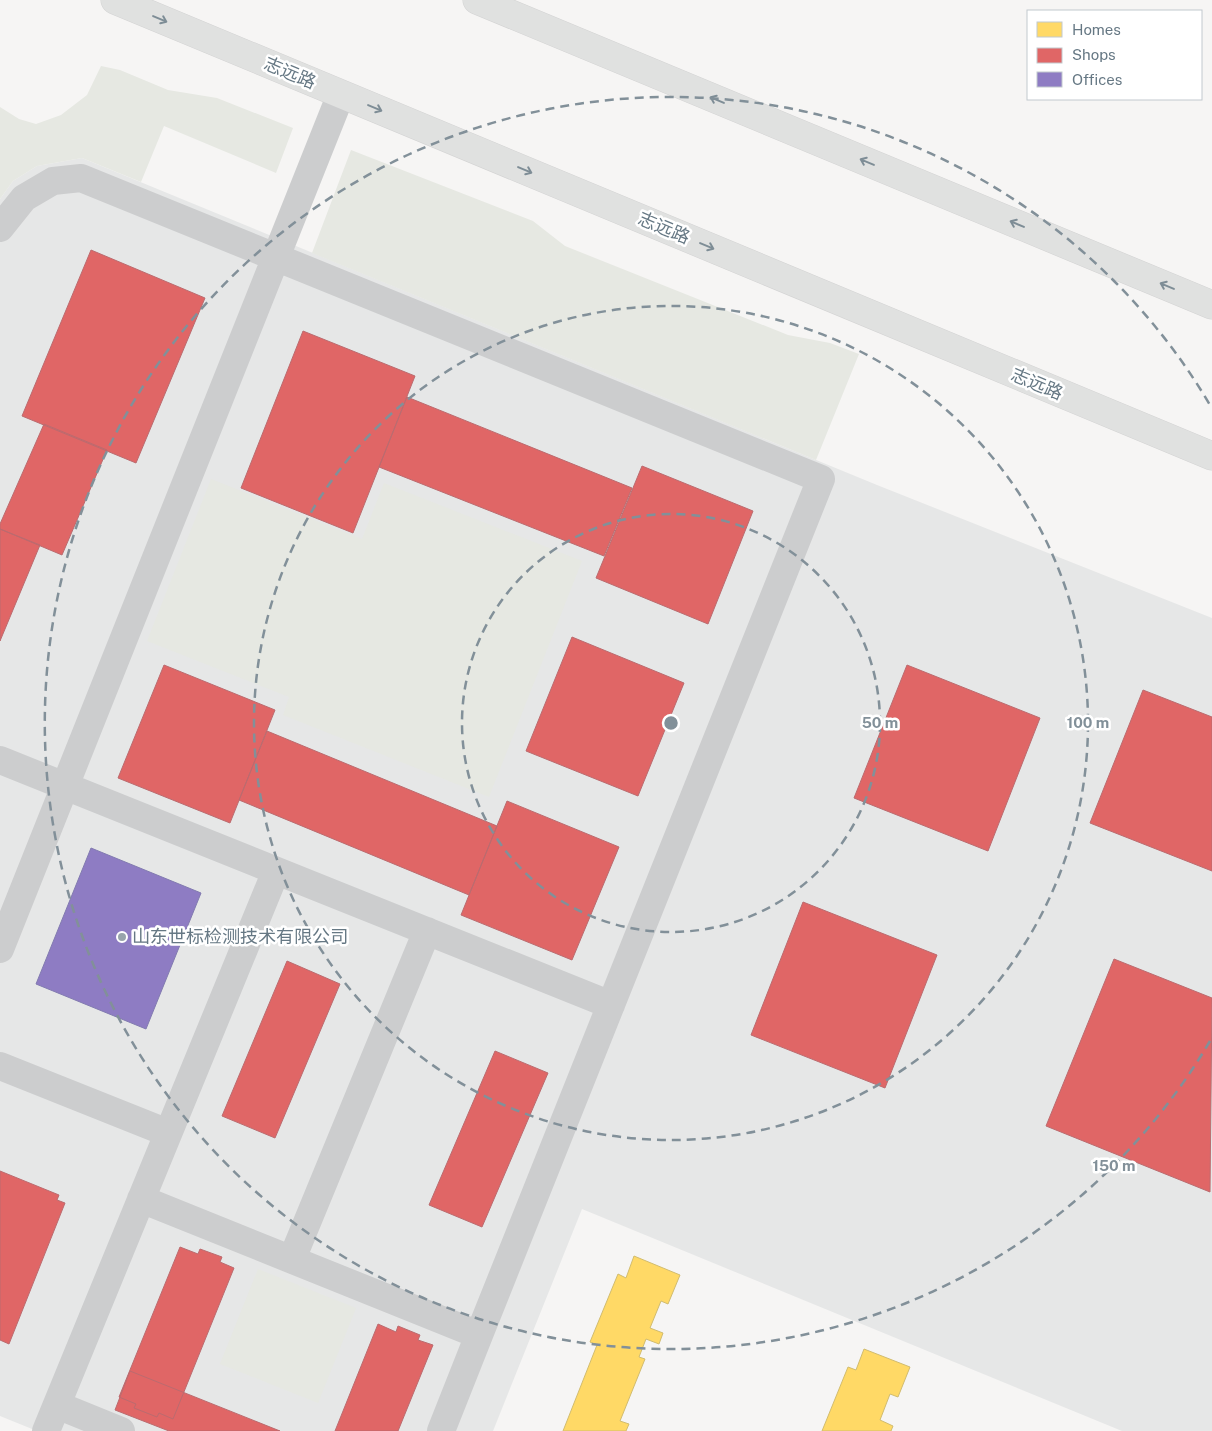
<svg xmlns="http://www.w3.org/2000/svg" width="1212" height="1431" font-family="'Public Sans','Noto Sans SC',sans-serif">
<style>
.built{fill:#e6e7e7}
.green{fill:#e6e8e2}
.homes{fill:#ffd966;stroke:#d1bc6f}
.shops{fill:#e06666;stroke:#bb6b6f}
.offices{fill:#8e7cc3;stroke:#827bb0}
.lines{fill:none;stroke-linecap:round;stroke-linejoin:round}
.major-casing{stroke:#d3d3d3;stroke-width:29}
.minor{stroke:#cccdce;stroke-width:28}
.major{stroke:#e0e1e0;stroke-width:28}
.oneway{stroke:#7e8d96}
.ring{fill:none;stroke:#829099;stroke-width:2.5;stroke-dasharray:9 6}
.poi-dot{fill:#98a4ab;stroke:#fff;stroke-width:2}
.labels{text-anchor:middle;stroke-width:5;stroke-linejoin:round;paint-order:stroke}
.street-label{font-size:18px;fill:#667884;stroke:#fff}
.poi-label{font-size:18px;fill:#667884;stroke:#fff;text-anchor:start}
.centre{fill:#829099;stroke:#fff;stroke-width:2.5}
.ring-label{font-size:15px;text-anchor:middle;font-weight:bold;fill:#829099;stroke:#fff;stroke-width:5;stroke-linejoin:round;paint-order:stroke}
</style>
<rect width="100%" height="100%" fill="#f6f5f4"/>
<path class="built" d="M82,158l795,327 335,133v813h-90l-540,-222 -89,222h-456l-37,-15v-1217l13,-18 24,-15z"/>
<path class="green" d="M101,66l19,4 48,20 49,8 76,30 -17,45 -112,-47 -23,56 -59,-24 -45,8 -24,15 -13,18v-92l19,12 17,5 25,-9 26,-20z
M351,150l182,71 32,25 223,89 42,8 29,11 -43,106 -504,-207z
M211,479l151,60 22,-56 198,78 -93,236 -206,-82 6,-18 -142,-56z
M258,1269l98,39 -38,95 -98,-39z"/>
<path class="homes" d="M634,1256l46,19 -12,29 -7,-3 -11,27 13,5 -4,11 -13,-5 -7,18 6,2 -25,62 9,3 -3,7h-63l34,-86 -7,-3 28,-68 8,4z
M864,1349l46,18 -12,30 -8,-3 -10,26 13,6 -2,5h-69l26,-64 8,3z"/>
<path class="shops" d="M91,250l114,48 -69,165 -114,-47z
M303,331l112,45 -62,157 -112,-45z
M407,397l225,91 -28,68 -225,-89z
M44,424l63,26 -45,105 -62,-26v-5z
M642,466l111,45 -45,113 -112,-46z
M0,529l40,16 -40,96z
M572,637l112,46 -46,113 -112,-45z
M164,665l111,45 -45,113 -112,-45z
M907,665l133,53 -52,133 -134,-53z
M1143,690l69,27v154l-122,-48z
M267,731l230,95 -28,69 -230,-95z
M507,801l112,46 -47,113 -111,-45z
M803,902l134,53 -52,133 -134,-53z
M1114,959l98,39 -2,194 -164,-66z
M287,961l53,23 -65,154 -53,-22z
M495,1051l53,22 -66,154 -53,-22z
M0,1171l59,24 -2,5 8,3 -56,141 -9,-4z
M180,1247l18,7 2,-5 22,8 -2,5 14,6 -61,151 -14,-6 -2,4 -23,-9 2,-4 -17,-7z
M378,1324l18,8 2,-6 22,9 -2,5 15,5 -35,86h-63z
M130,1371l150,60h-111l-54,-21z"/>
<path class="offices" d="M91,848l110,45 -55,136 -110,-45z"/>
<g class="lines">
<defs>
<path id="major" d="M115,0l1097,456
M477,0l735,305"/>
</defs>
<use href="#major" class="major-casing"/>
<path class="minor" d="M0,228l24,-30 29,-17 28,-3 740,301 -342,856
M0,760l611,245
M0,949l341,-855
M0,1066l168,67
M141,1199l338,136 -38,96
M292,1259l135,-328
M57,1405l64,26
M46,1431l230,-560"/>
<use href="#major" class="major"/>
</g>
<defs><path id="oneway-shaft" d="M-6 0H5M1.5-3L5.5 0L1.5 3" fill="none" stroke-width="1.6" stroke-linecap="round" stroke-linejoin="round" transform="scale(1.25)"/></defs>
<g class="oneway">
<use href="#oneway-shaft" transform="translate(160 19) rotate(23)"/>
<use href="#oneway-shaft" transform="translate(717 100) rotate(-157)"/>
<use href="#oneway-shaft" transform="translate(375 108) rotate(23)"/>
<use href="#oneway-shaft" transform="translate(867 162) rotate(-157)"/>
<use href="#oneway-shaft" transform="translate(525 170) rotate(23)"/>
<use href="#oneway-shaft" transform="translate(1017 224) rotate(-157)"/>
<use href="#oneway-shaft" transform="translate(707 246) rotate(23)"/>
<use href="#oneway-shaft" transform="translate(1167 286) rotate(-157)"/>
</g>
<g class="ring">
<circle cx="671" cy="723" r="209"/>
<circle cx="671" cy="723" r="417"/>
<path d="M1210 1041A626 626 0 1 1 1210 405"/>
</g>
<circle class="poi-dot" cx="122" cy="937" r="5"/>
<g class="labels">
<g class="street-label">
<text transform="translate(290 73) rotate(23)" y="6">志远路</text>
<text transform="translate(664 228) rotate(23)" y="6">志远路</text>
<text transform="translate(1037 384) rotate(23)" y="6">志远路</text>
</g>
<g class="poi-label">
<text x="132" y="943">山东世标检测技术有限公司</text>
</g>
</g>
<circle cx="671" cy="723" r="8" class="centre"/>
<g class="ring-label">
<text x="880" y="728">50 m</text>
<text x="1088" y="728">100 m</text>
<text x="1114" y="1171">150 m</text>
</g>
<rect x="1027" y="10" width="175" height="90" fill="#ffffff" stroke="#c2c9ce"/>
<rect x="1037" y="22" width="25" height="15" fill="#ffd966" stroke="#c2c9ce"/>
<text x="1072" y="35" font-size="15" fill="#667884">Homes</text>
<rect x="1037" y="48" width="25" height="15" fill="#e06666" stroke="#c2c9ce"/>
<text x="1072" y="60" font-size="15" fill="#667884">Shops</text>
<rect x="1037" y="72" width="25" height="15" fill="#8e7cc3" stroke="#c2c9ce"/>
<text x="1072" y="85" font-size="15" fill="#667884">Offices</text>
</svg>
